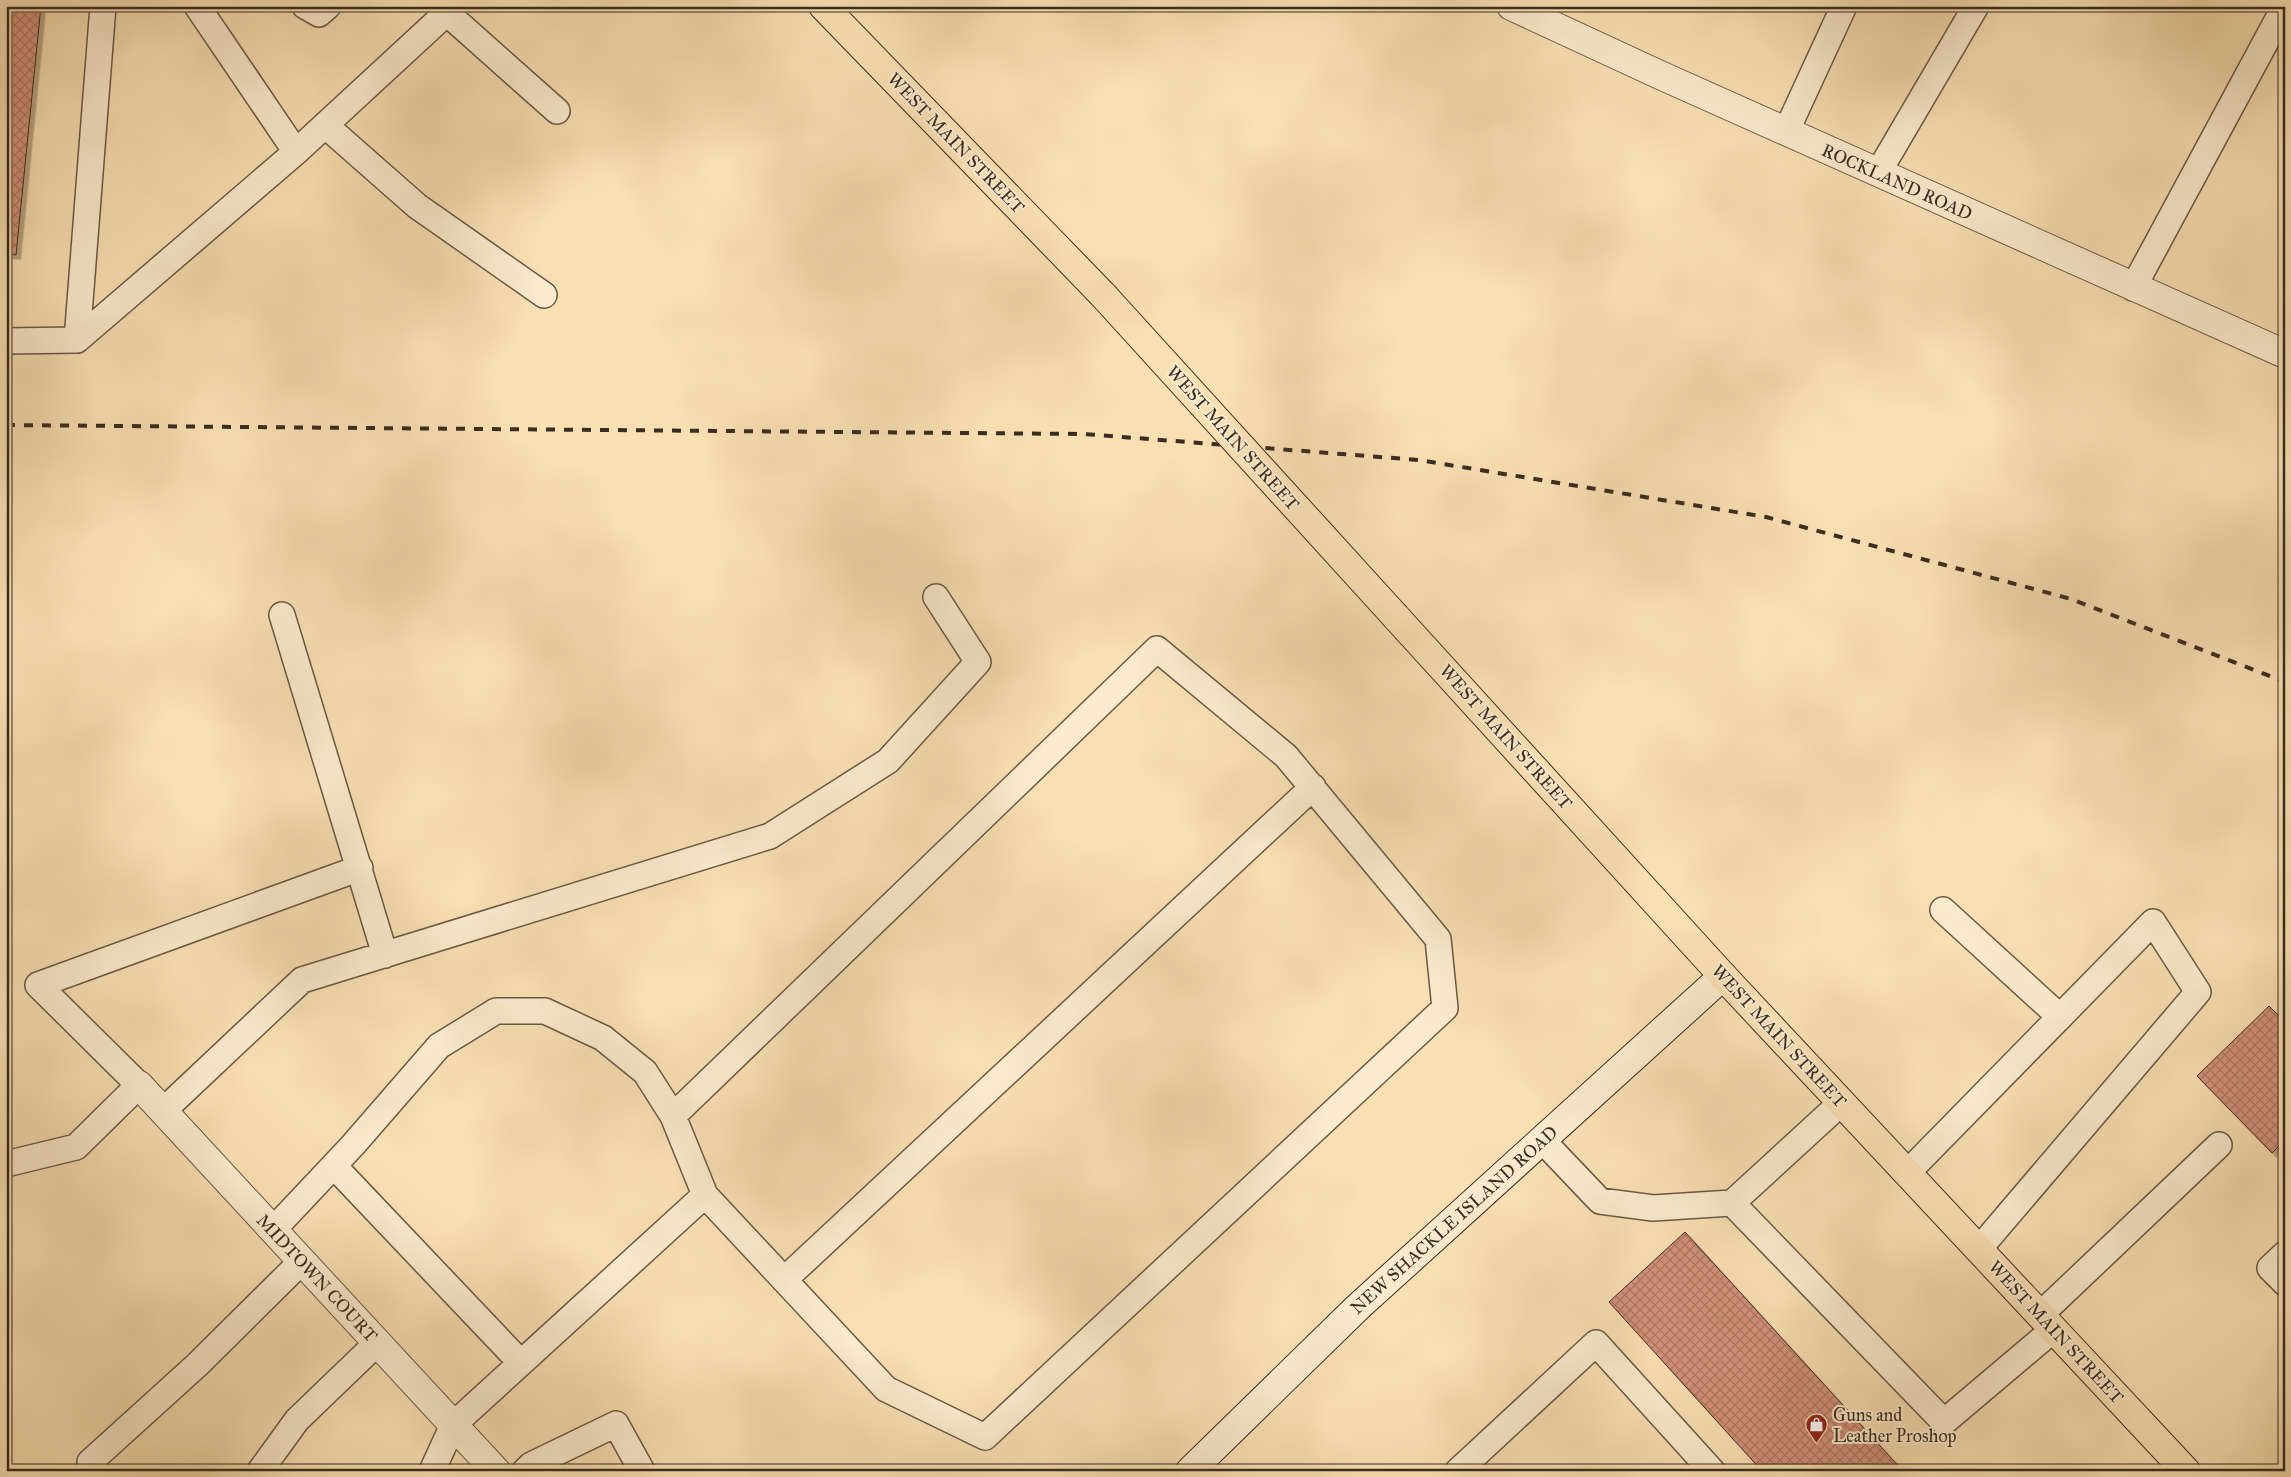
<svg xmlns="http://www.w3.org/2000/svg" width="2291" height="1477" font-family="'IM FELL Great Primer',serif">
<style>
.building{fill:url(#building-cross-hatch);stroke:#392c22;filter:url(#shadow)}
.lines{fill:none;stroke-linecap:round;stroke-linejoin:round}
.lane-casing{stroke:#695946;stroke-width:28}
.street-casing{stroke:#695946;stroke-width:30}
.secondary-casing{stroke:#392c22;stroke-width:30}
.primary-casing{stroke:#392c22;stroke-width:30}
.lane{stroke:#fbebce;stroke-width:25}
.street{stroke:#fbebce;stroke-width:28}
.secondary{stroke:#fbebce;stroke-width:28}
.primary{stroke:#f9e0b3;stroke-width:28}
.rail{stroke:#392c22;stroke-width:4;stroke-dasharray:9 9;stroke-linecap:butt}
.primary-bridge-casing{stroke:#392c22;stroke-width:30;stroke-linecap:butt}
.primary-bridge{stroke:#f9e0b3;stroke-width:28}
.labels{text-anchor:middle;stroke-width:4;stroke-linejoin:round;paint-order:stroke}
.street-label{font-size:18px;fill:#392c22;stroke:#fbebce}
.poi-label{font-size:18px;fill:#392c22;stroke:#fbebce;text-anchor:start}
</style>
<defs>
<pattern id="building-cross-hatch" width="8" height="8" patternUnits="userSpaceOnUse" patternTransform="scale(1.25)"><rect width="8" height="8" fill="#d5917b"/><path d="M0 0l8 8M0 8l8-8" fill="none" stroke="#ae7764"/></pattern>
<filter id="shadow"><feDropShadow dx="4.5" dy="4.5" stdDeviation="0" flood-color="#0004"/></filter>
</defs>
<rect width="100%" height="100%" fill="#f9e0b3"/>
<filter id="stains"><feTurbulence type="fractalNoise" baseFrequency=".004" numOctaves="4"/><feColorMatrix values="0 0 0 0 .2 0 0 0 0 .09 0 0 0 0 .02 0 0 0 .5 -.17"/></filter>
<radialGradient id="worn" r=".72"><stop offset=".6" stop-color="#630" stop-opacity="0"/><stop offset="1" stop-color="#630" stop-opacity=".3"/></radialGradient>
<path class="building" d="M6,6h35l-25,249 -10,-1z
M2269,1006l16,16v118l-13,13 -75,-77z
M1685,1232l218,239h-141l-153,-169z"/>
<g class="lines">
<defs>
<path id="lane" d="M197,6l99,146
M305,6l14,8 9,-8
M439,6l118,105
M325,125l92,81 127,89
M1786,132l58,-126
M1878,173l98,-167
M2133,288l152,-282
M77,340l26,-334
M6,341l71,-1 219,-188 158,-146
M282,615l103,340
M1943,910l117,107
M163,1111l139,-131 468,-144 118,-75 90,-99 -42,-65
M1542,1140l58,61 53,7 79,-5 212,219 110,-93
M6,1164l70,-17 63,-62 -101,-100 322,-117
M334,1166l187,197
M1907,1173l246,-251 45,70 -219,257
M1732,1203l109,-100
M273,1230l80,-85 86,-99 57,-35h49l58,27 42,34 28,44
M2285,1254l-15,14 15,15
M784,1280l529,-493
M2040,1315l179,-170
M90,1462l107,-97 105,-104
M260,1471l37,-51 80,-77
M432,1471l21,-46 252,-230 181,194 99,48 460,-429 -7,-69 -152,-183 -129,-107 -484,467 32,79
M525,1471l6,-6 85,-41 26,47
M1458,1471l138,-128 116,128"/>
<path id="street" d="M1511,6l149,69 625,279
M139,1085l357,386"/>
<path id="secondary" d="M1190,1471l168,-164 365,-331"/>
<path id="primary" d="M823,6l281,290
M1396,617l327,359 463,495"/>
</defs>
<use href="#lane" class="lane-casing"/>
<use href="#street" class="street-casing"/>
<use href="#secondary" class="secondary-casing"/>
<use href="#primary" class="primary-casing"/>
<use href="#lane" class="lane"/>
<use href="#street" class="street"/>
<use href="#secondary" class="secondary"/>
<use href="#primary" class="primary"/>
<path class="rail" d="M6,425l1078,9 335,26 347,57 305,82 214,83"/>
<defs>
<path id="primary-bridge" d="M1104,296l292,321"/>
</defs>
<use href="#primary-bridge" class="primary-bridge-casing"/>
<use href="#primary-bridge" class="primary-bridge"/>
</g>
<defs>
<symbol id="shop-pin" viewBox="-11 -11 22 30"><path d="M0 17L-7.5 6A9.5 9.5 0 1 1 7.5 6Z" fill="#8f2418" stroke="#fbebce"/><path d="M-5-2.5h2.3a2.7 3.5 0 0 1 5.4 0H5L5.5 6h-11ZM-1.5-2.5h3a1.5 2.3 0 0 0-3 0Z" fill="#fff"/></symbol>
</defs>
<g fill-rule="evenodd">
<use href="#shop-pin" x="1804" y="1412" width="25" height="34"/>
</g>
<g class="labels">
<g class="street-label">
<text transform="translate(956 143) rotate(46)" y="6">WEST MAIN STREET</text>
<text transform="translate(1897 182) rotate(24)" y="6">ROCKLAND ROAD</text>
<text transform="translate(1233 438) rotate(48)" y="6">WEST MAIN STREET</text>
<text transform="translate(1506 737) rotate(48)" y="6">WEST MAIN STREET</text>
<text transform="translate(1779 1036) rotate(47)" y="6">WEST MAIN STREET</text>
<text transform="translate(1454 1220) rotate(-42)" y="6">NEW SHACKLE ISLAND ROAD</text>
<text transform="translate(317 1278) rotate(47)" y="6">MIDTOWN COURT</text>
<text transform="translate(2056 1332) rotate(47)" y="6">WEST MAIN STREET</text>
</g>
<g class="poi-label">
<text x="1833" y="1421">Guns and<tspan x="1833" dy="21">Leather Proshop</tspan></text>
</g>
</g>
<rect width="2291" height="1477" fill="none" stroke="#f9e0b3" stroke-width="25"/>
<rect x="8" y="8" width="2276" height="1462" fill="none" stroke="#392c22" stroke-width="2.5"/>
<rect x="12" y="12" width="2266" height="1452" fill="none" stroke="#392c22"/>
<rect width="100%" height="100%" filter="url(#stains)"/>
<rect width="100%" height="100%" fill="url(#worn)"/>
</svg>
